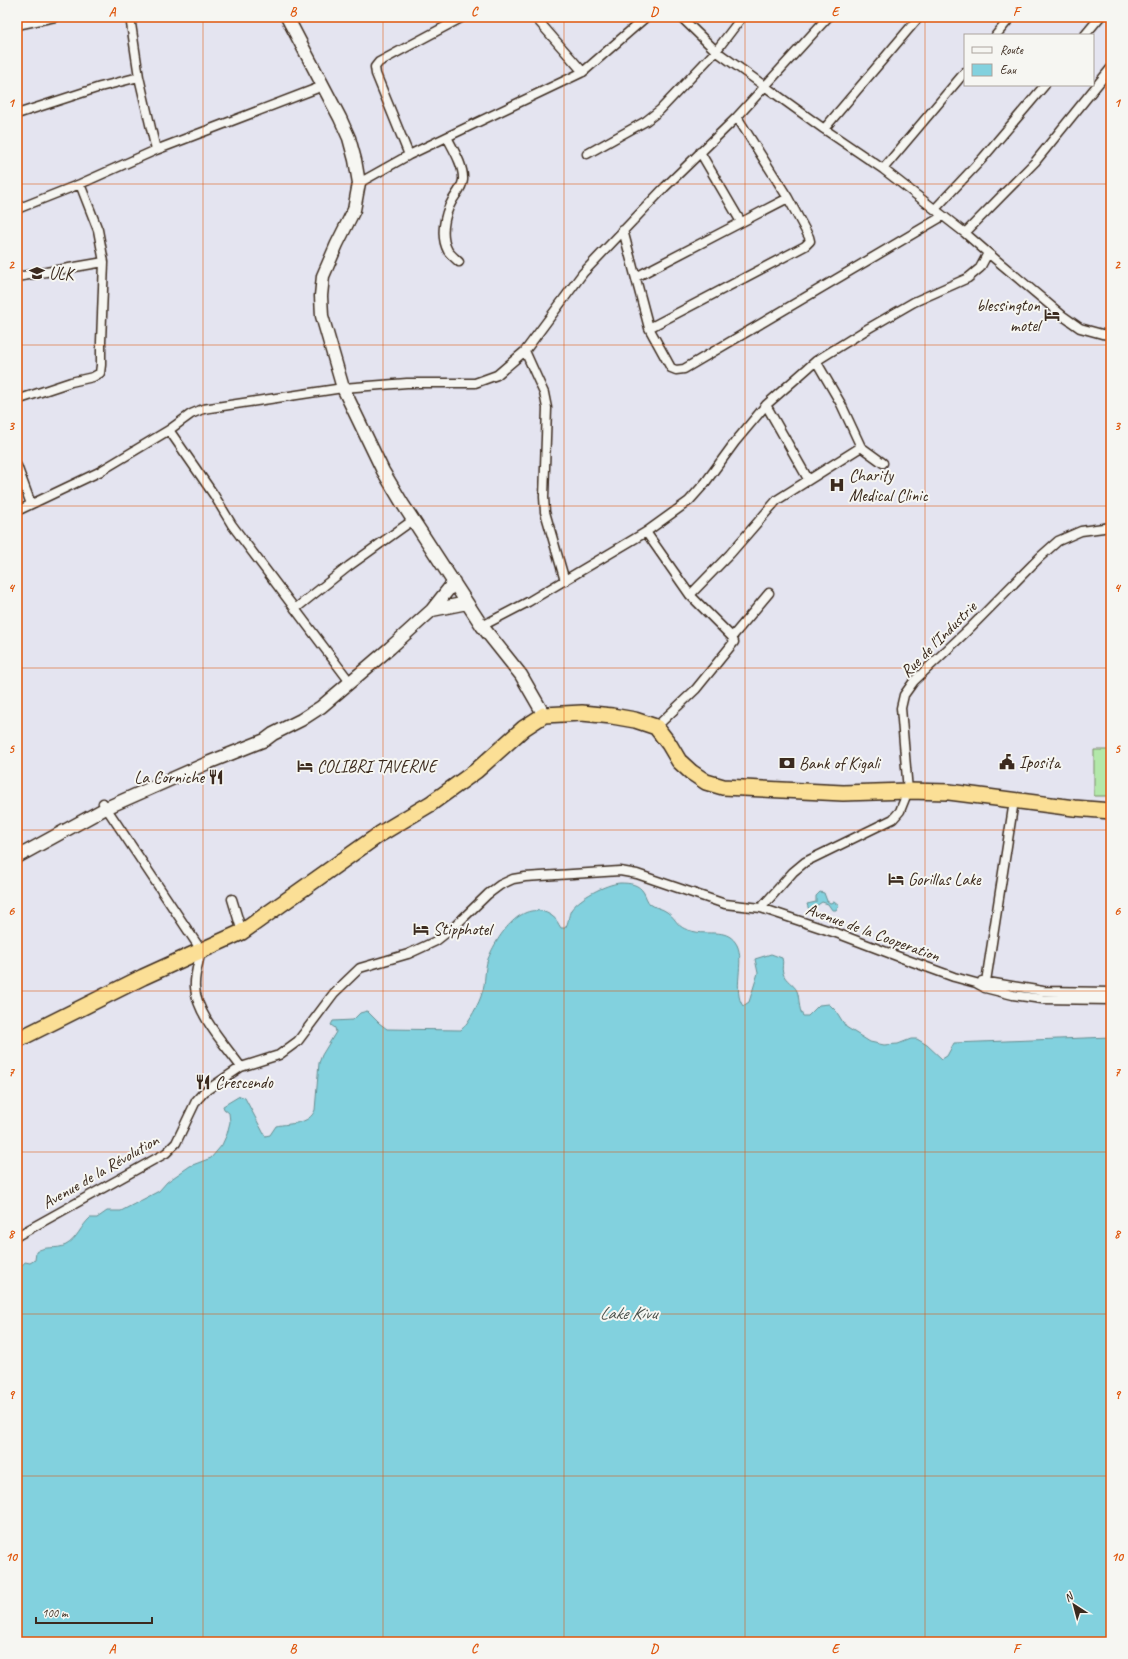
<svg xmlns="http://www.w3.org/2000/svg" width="1128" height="1659" font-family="Caveat,sans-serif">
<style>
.garden{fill:#b3e8aa;stroke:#778964}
.water{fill:#82d1de;stroke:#668e91}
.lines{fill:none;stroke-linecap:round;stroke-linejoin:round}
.street-casing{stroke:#3b2a1e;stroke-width:11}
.secondary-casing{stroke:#3b2a1e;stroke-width:15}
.highway-casing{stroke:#3b2a1e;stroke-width:18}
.street{stroke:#f6f6f2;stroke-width:8}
.secondary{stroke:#f6f6f2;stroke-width:12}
.highway{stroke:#fbdf96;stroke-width:15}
.grid{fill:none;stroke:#df570d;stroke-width:1;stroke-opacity:0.55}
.labels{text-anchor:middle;stroke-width:4;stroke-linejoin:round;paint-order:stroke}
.poi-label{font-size:17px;fill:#3b2a1e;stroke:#f6f6f2;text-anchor:start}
.street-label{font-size:17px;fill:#3b2a1e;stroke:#f6f6f2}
.water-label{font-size:18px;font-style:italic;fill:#4d544e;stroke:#f6f6f2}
.neatline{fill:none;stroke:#df570d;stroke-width:1.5}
.grid-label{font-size:13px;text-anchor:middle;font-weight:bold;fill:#df570d}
</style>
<rect width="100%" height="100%" fill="#e4e4f0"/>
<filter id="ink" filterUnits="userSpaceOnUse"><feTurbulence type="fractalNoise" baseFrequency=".025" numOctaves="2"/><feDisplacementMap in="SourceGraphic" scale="8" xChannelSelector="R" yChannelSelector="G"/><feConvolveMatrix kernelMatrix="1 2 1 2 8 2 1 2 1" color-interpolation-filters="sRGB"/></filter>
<g filter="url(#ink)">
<path class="garden" d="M1094,750h17v46h-17z"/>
<path class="water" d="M620,883c10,0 19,1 24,10 2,4 3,8 6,11 5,4 12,4 17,8 13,10 8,16 29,20 15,3 32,-4 41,13 8,16 -5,46 6,61l6,-4 9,-29 -3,-14 16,-5 11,4c2,5 -1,10 1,15 2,8 11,11 14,18 3,8 1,17 6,25h5l11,-11 10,-1 7,7 10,16 24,15 14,3 14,-1 13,-5h6l10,6 15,14 5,-3 7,-13 157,-6v605h-1094v-371l8,-9 5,1 5,-3 1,-8c9,-7 20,-2 30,-7 11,-6 15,-19 24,-27h7l10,-7h14l38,-20 8,-9 23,-16 21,-8 11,-13 5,-11 3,-12 -1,-9 -5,-4 -1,-3 15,-9 2,-1 5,2 20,38 5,-1 6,-9c14,-3 33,-1 39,-16l4,-47 3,-8 14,-23 -1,-4 -4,-3 2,-4 20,-1 7,-7 7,-2 12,12 8,6 74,1c7,-6 19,-28 21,-37 4,-11 2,-23 6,-34 9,-23 35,-63 64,-43 5,3 6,8 9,12h4c4,-5 3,-12 6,-18 8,-12 35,-26 49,-27z
M820,892l4,1 3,8 3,2 4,-1 5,4 -3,4h-4l-4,-6 -6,-2 -6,4 -3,4h-4l-2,-6 9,-2v-6z"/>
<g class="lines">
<defs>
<path id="street" d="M130,17l9,60 17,73
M535,17l48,55
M17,25l38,-8
M996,35l15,-18
M1085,35l15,-18
M17,114l83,-27 39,-10
M824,129l95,-112
M447,137c6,12 17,29 16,43 -1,8 -7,14 -11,21 -8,14 -12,36 -4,50 3,4 8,8 11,11
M700,152l41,70
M587,154l59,-33 14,-11 56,-59 26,-34
M409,155l-33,-81 -1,-7 4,-5 84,-45
M883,169l82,-97
M359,183l50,-28 174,-83 63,-55
M17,209l63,-25 76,-34 167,-64
M935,209l47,-50 63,-74
M623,230l26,98 22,40 5,2 8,-1 259,-153
M965,233l70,-71 76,-94
M988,253l75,63 17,12 22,6 9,1
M17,277l87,-15
M636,277l152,-79
M649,328l156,-82 5,-5 -1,-4 -21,-39 -51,-81
M525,351l19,42 3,15 -3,89 1,15 20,69
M816,361l25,43 20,43 22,16
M17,400l54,-18 22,-5 7,-4 1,-8v-23l3,-80 -6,-32 -18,-46
M766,405l42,74
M169,430l45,65 18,30 118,157
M17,466l14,38
M17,511l82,-39 70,-42 22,-16 12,-5 140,-21 64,-5h68l22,-8 28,-24 58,-78 81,-85 73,-71 91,-100
M646,532l44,63 42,42
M690,595l40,-41 47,-54 84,-53
M295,609l54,-43 64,-46
M482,626l46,-24 118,-70 43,-31 16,-18 30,-41 31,-37 50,-44 53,-33 45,-26 54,-24 12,-10 8,-15 -23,-20 -82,-64 -59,-40 -108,-78 -35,-34
M656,727l40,-38 38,-47 -2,-5 37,-44
M103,803l98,147c-2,12 -7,25 -6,37 1,27 31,59 46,80
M232,899l10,33
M761,908l32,-36 12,-10 88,-43 7,-8 8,-20 -7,-83 3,-13 10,-14 54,-51 72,-73 18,-16 23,-10 30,-4
M982,981l61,10 68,1
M985,988l29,-187
M17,1236l149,-83 10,-10 20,-42 8,-9 37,-25 38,-12 19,-14 36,-48 26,-25 48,-14 28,-13 19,-15 33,-32 12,-9 13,-6 12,-2 95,-6 17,3 88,30 36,4 78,26 63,24 52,19 22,6 9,5 28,7 29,4 69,1"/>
<path id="secondary" d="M287,17l53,101 9,20 6,22 4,23 -5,27 -17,34 -14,32 -2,20 1,20 21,72 40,83 19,32 80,123 39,49 23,40
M432,610l35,-7
M17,857l89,-49 104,-46 55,-22 8,-6 28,-14 20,-13 69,-59 42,-38 22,-28"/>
<path id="highway" d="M17,1040l126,-63 99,-45 138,-98 50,-30 46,-33 48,-43 20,-13 38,-2 30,3 23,4 21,7 13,17 10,17 12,11 15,10 17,5 120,6 65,-2 41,1 125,16 37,3"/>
</defs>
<use href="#street" class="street-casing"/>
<use href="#secondary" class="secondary-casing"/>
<use href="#highway" class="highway-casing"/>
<use href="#street" class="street"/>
<use href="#secondary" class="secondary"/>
<use href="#highway" class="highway"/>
</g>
</g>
<path class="grid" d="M203,17v1625M383,17v1625M564,17v1625M745,17v1625M925,17v1625M17,184h1094M17,345h1094M17,506h1094M17,668h1094M17,830h1094M17,991h1094M17,1152h1094M17,1314h1094M17,1476h1094"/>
<defs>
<symbol id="university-bare" viewBox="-9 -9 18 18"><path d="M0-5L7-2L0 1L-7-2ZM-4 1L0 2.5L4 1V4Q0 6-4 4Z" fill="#3b2a1e" stroke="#f6f6f2" stroke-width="2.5" paint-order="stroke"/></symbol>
<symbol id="hotel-bare" viewBox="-9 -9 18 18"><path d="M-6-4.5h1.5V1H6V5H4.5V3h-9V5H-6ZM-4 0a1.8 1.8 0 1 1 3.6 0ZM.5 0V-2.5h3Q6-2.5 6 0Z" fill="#3b2a1e" stroke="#f6f6f2" stroke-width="2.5" paint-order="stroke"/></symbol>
<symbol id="hospital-bare" viewBox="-9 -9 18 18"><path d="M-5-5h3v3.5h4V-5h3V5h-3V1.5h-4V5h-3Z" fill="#3b2a1e" stroke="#f6f6f2" stroke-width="2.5" paint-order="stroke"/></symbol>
<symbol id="civic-bare" viewBox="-9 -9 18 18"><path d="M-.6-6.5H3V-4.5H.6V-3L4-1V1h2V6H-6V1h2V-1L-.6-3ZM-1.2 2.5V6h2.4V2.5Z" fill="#3b2a1e" stroke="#f6f6f2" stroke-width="2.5" paint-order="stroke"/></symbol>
<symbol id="bank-bare" viewBox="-9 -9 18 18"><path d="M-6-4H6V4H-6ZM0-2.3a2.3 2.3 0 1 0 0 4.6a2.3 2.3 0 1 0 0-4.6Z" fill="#3b2a1e" stroke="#f6f6f2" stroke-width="2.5" paint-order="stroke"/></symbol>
<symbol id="restaurant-bare" viewBox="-9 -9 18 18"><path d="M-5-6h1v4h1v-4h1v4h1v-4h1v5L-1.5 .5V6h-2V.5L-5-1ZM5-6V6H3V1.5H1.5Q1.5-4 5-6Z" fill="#3b2a1e" stroke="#f6f6f2" stroke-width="2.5" paint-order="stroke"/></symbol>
</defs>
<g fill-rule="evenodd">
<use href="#university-bare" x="26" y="262" width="22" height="22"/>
<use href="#hotel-bare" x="1041" y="304" width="22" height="22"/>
<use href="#hospital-bare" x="826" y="474" width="22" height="22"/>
<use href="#civic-bare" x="996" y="751" width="22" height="22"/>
<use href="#bank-bare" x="776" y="752" width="22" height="22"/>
<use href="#hotel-bare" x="294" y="755" width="22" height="22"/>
<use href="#restaurant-bare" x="205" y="766" width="22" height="22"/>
<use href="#hotel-bare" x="885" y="868" width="22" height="22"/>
<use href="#hotel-bare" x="410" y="918" width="22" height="22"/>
<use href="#restaurant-bare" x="192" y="1071" width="22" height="22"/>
</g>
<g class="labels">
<g class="poi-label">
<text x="49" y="279">ULK</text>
<text x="1040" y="311" text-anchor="end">blessington<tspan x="1040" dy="20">motel</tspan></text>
<text x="849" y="481">Charity<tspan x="849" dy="20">Medical Clinic</tspan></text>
<text x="1019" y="768">Iposita</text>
<text x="799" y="769">Bank of Kigali</text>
<text x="317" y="772">COLIBRI TAVERNE</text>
<text x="204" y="783" text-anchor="end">La Corniche</text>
<text x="908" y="885">Gorillas Lake</text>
<text x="433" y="935">Stipphotel</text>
<text x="215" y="1088">Crescendo</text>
</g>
<g class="street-label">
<text transform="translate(938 639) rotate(-45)" y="6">Rue de l'Industrie</text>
<text transform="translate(873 932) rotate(20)" y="6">Avenue de la Cooperation</text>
<text transform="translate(100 1171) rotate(-30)" y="6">Avenue de la Révolution</text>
</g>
<g class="water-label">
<text x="628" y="1319">Lake Kivu</text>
</g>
</g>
<rect width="1128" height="1659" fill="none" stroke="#f6f6f2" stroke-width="44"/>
<rect x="964" y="34" width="130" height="52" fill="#f6f6f2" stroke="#aba49d"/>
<rect x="972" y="47" width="20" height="6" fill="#f6f6f2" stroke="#aba49d"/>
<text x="1000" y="54" font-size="12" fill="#3b2a1e">Route</text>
<rect x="972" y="64" width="20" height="12" fill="#82d1de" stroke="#aba49d"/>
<text x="1000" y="74" font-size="12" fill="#3b2a1e">Eau</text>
<g transform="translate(1074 1605) rotate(324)" stroke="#f6f6f2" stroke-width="3" paint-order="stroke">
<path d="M0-3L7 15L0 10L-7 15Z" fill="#3b2a1e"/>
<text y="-6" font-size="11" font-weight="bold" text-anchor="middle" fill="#3b2a1e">N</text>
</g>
<path d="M36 1617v6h116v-6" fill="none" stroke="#3b2a1e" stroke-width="2"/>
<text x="42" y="1617" font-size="12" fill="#3b2a1e" stroke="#f6f6f2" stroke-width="3" paint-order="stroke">100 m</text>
<rect x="22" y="22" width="1084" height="1615" class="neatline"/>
<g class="grid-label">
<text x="112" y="16">A</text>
<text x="293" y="16">B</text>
<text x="474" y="16">C</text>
<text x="654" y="16">D</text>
<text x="835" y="16">E</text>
<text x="1016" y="16">F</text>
<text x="11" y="107">1</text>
<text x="1117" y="107">1</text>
<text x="11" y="269">2</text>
<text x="1117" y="269">2</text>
<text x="11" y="430">3</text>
<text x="1117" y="430">3</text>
<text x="11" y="592">4</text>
<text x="1117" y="592">4</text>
<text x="11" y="753">5</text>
<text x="1117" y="753">5</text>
<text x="11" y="915">6</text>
<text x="1117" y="915">6</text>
<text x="11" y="1076">7</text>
<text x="1117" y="1076">7</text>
<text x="11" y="1238">8</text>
<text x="1117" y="1238">8</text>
<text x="11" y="1399">9</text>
<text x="1117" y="1399">9</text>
<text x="11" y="1561">10</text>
<text x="1117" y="1561">10</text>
<text x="112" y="1653">A</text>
<text x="293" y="1653">B</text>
<text x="474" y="1653">C</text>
<text x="654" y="1653">D</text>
<text x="835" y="1653">E</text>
<text x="1016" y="1653">F</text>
</g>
</svg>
